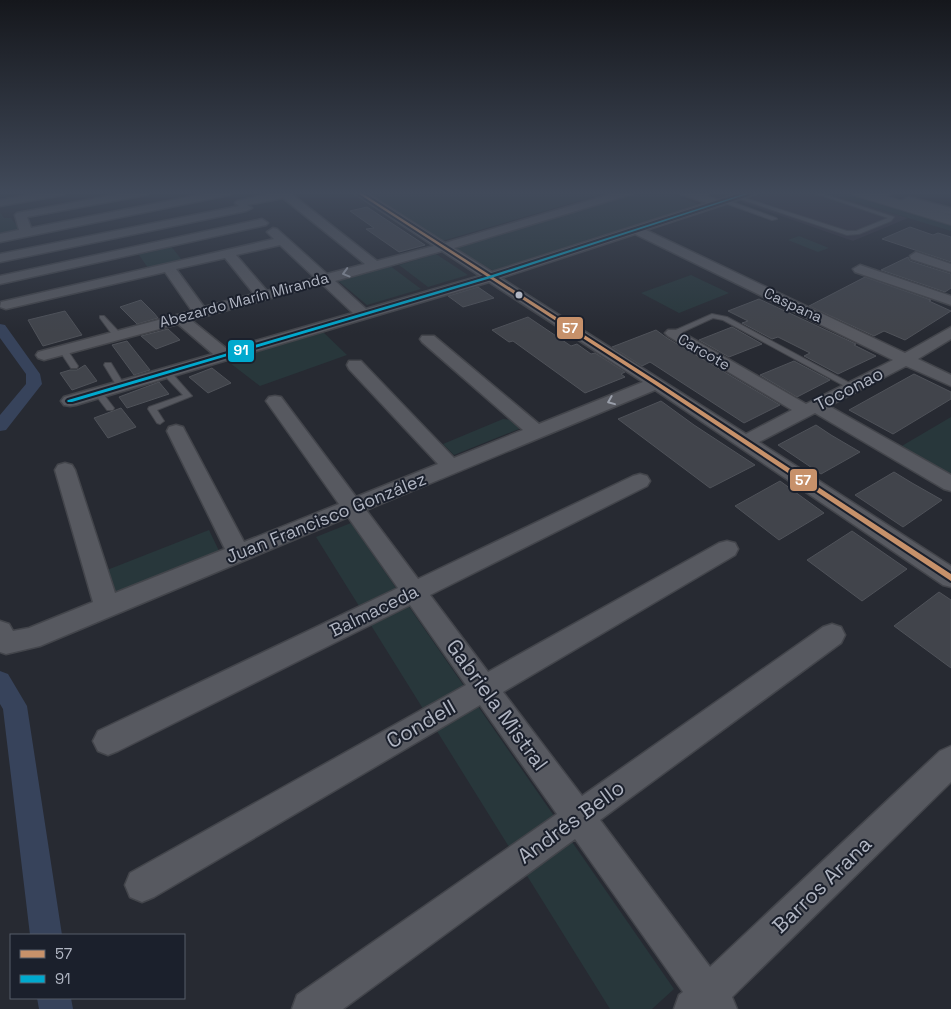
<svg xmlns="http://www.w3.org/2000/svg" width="951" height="1009" font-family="'Space Grotesk',sans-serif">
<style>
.medical{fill:#34323e}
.green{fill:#28373b}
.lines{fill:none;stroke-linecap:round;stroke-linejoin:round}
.canal{fill:#37435b;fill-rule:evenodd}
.building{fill:#41444b;stroke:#4f5259}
.lane-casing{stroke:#43454b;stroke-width:2}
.street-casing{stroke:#43454b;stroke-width:3}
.secondary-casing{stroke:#43454b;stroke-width:2}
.lane{fill:#575960;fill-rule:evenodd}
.street{fill:#575960;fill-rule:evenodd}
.secondary{fill:#55585f;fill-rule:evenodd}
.bus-1-casing{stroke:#1b202c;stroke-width:4}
.bus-2-casing{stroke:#1b202c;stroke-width:4}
.bus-1{fill:#c7916a;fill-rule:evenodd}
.bus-2{fill:#00a9ce;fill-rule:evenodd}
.oneway{stroke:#9a9faa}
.bus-dot{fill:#b1b6c3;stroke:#1b202c;stroke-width:2}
.labels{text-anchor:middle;stroke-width:4;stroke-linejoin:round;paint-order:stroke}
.far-street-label{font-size:15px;fill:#b1b6c3;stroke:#1b202c}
.street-label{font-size:18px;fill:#b1b6c3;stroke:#1b202c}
.near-street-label{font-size:21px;fill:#b1b6c3;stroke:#1b202c}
.line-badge{stroke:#1b202c;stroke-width:2}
.badge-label{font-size:14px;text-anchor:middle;font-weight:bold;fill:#fff}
</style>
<rect width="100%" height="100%" fill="#272a32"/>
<path class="medical" d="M770,192h52l86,26 -55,23 -112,-39z"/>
<path class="green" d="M365,192h245l-168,49z
M636,192h28l36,13 -206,66 -43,-25z
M822,192h27l102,30v9z
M0,212l4,6h7l9,12 -20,4z
M799,236l30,12 -11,4 -30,-12z
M170,245l12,15 -34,8 -11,-16z
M436,254l32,21 -40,12 -29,-22z
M389,265l32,24 -54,16 -31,-26z
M691,275l38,18 -50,20 -38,-20z
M322,331l25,24 -87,31 -34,-26z
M951,417v59l-51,-29z
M503,419l11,1 6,5 -1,4 -65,26 -11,-11z
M351,523l323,466 -22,20h-42l-294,-472z
M209,530l10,21 -104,43 -8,-24z"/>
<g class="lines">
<path class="canal" d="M0,324l5,1 35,49 2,10 -36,46 -6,1v-16l26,-31v-10l-26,-36z
M0,671l8,3 19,32 35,229h-32l-27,-226 -3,-5z
M37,998h34l2,11h-34z"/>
</g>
<path class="building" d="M367,207l58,38 -26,7 -33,-23 8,-1 -24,-17z
M910,227l23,8 5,-2 13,4v25l-69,-23z
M908,257l2,4 41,13v14l-6,4 -64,-22z
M865,277l66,23 -2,1 22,10 -46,29 -21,-9 -10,5 -65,-30z
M478,287l16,11 -31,9 -15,-11z
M759,299l97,45 -2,1 22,11 -38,18 -34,-18 6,-3 -32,-16 -6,2 -30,-16 6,-2 -20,-10z
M141,300l13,13 4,5 -21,6 -17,-17z
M65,311l17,24 -39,11 -15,-26z
M528,317l43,29 6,-2 14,10 4,-1 30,19 -4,2 4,3 -40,16 -72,-52 -4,1 -17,-12z
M732,327l30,17 -33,13 -30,-17z
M168,329l12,11 -24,9 -15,-13z
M656,330l11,8 113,67 -36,18 -94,-61 -8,4 -30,-19z
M127,341l23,29 -16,5 -22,-30z
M794,361l36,19 -33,17 -37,-22z
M85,365l12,16 -25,9 -12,-17 10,-3h7z
M212,368l19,15 -23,10 -19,-16z
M914,374l37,18v7l-58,35 -44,-24z
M159,382l10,12 -42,14 -8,-11z
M661,401l33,24 61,40 -45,23 -92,-69z
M121,408l15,19 -28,11 -14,-20z
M816,425l15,10 29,17 -39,22 -43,-29z
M894,472l18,11 30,17 -39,27 -48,-32z
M780,481l44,32 -45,27 -44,-34z
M852,531l55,38 -45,32 -55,-41z
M939,592l12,8v68l-57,-42z"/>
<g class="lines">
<defs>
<path id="lane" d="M705,192h4l-1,4 -12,1 -3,-2 11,-2z
M811,192h6l77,25 -3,4 -32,13 -12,1 -113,-38 5,-1 108,35h9l32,-13z
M724,199l52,19 1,1 -5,1 -50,-18z
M712,314l15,3 130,70 -4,2h-3l-127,-69 -10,-2 -37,17 -7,-2z
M100,316h4l16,17v4h-6l-14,-19z
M60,348h6l12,18 -1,2h-6l-12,-18z
M105,363h6l14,23 -1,2h-6l-14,-23z
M163,370h6l23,26 -35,14 7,11 -4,3 -3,-1 -9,-14 1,-2 34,-12 -20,-21z
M95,391h6l13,17 -1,2h-6l-13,-17z"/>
<path id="street" d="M46,192h22l-5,3 -63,11v-6z
M130,192h21l-5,3 -119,22 4,11 183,-36h20l-5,3 -229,47v-8l19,-4 -4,-15 2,-2z
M277,192h12l88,69 57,-15 -81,-54h12l80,51 173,-51h15l-1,2 -178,54 38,24 215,-69 -26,-9 -1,-2h15l23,8 24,-8h15l-1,2 -110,36 259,123 46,-26v12l-33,20 33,16v11l-45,-20 -77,40 122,69v16l-7,-2 -129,-76 -56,29 192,124v21l-8,-2 -288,-195 -289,120 52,69 215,-103 7,-2 7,2 3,5 -3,5 -217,109 58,77 231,-129 8,-2 8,2 3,6 -3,6 -232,137 79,104 241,-169 9,-3 9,3 4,8 -4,8 -241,177 110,147 230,-216 11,-5v36l-219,215 5,12h-63l5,-14 4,-3 -108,-153 -232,170h-51l5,-14 260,-181 -77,-109 -326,192 -12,5 -12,-5 -5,-12 5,-12 336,-188 -56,-80 -292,146 -10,4 -10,-4 -5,-10 5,-10 300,-143 -50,-71 -308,129 -34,8 -6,-2v-31l9,3 4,7 16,-3 64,-26 -38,-132 3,-5 7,-2 7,2 3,5 40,123 110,-44 -58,-118 2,-4 7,-2 7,2 2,4 59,111 95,-38 -73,-103 3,-4 6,-1 6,1 75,100 82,-33 -89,-95 -2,-4 2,-4h12l93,97 69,-28 -101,-88 -2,-3 2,-3h12l105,88 104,-42 -154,-100 -413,123 -6,1 -6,-1 -3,-4 3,-4 149,-43 -35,-30 -134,36 -6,-2 -2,-3 2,-3 154,-41 -27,-39 -159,37 -6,-2 1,-5 273,-63 -7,-7 6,-4 4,1 50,45 38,-10 -82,-66 -36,7 5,3 -6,3 -246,51v-8l239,-48 -4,-3 2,-2zM635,234l258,126 -87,44 -128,-74h-10l-3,3 3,3 124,74 -46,24 -245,-156zM280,245l35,33 -48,13 -31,-36zM442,251l38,25 -114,33 -31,-28zM225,258l29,36 -50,13 -28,-38zM322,284l31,29 -126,36 -36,-29z
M863,192h31c-6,5 -22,6 -31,4l-1,-2z
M909,197l42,11v7l-41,-11 -11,3 -6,-3z
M262,219l6,4 -2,2 -266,59v-8z
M916,252l35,12v8l-40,-13 -1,-3z
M860,265l91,31v9l-96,-33 -2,-3z"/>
<path id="secondary" d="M851,192h21l79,23v10l-98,-30z"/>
</defs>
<use href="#lane" class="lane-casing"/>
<use href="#street" class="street-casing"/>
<use href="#secondary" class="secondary-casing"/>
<use href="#lane" class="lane"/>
<use href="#street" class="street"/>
<use href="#secondary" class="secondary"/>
<defs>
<path id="bus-1" d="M356,192h4l298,190 293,192v7l-297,-197z"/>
<path id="bus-2" d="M750,192h4l-263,86 -419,124h-4l-1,-1 1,-1 421,-124z"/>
</defs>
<use href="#bus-1" class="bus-1-casing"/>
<use href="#bus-2" class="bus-2-casing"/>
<use href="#bus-1" class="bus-1"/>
<use href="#bus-2" class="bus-2"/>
</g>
<defs><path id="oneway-chevron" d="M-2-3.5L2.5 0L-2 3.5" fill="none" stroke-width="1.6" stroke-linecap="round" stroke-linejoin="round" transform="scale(1.25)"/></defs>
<g class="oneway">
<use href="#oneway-chevron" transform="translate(346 273) rotate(165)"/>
<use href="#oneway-chevron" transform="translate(611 401) rotate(158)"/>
</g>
<linearGradient id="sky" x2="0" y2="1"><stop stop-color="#15171c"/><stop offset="0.58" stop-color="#414a5a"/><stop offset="1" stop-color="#414a5a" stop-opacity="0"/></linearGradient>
<rect width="951" height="333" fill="url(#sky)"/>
<circle class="bus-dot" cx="519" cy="295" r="4.5"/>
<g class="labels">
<g class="far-street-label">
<text transform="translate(244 300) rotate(-15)" y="5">Abezardo Marín Miranda</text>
<text transform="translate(793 305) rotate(25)" y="5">Caspana</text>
<text transform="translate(704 352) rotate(30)" y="5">Carcote</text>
</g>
<g class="street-label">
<text transform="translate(849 389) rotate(-27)" y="6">Toconao</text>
<text transform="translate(326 518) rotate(-22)" y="6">Juan Francisco González</text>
<text transform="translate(374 611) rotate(-26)" y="6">Balmaceda</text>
</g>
<g class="near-street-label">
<text transform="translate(497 705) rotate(54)" y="7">Gabriela Mistral</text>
<text transform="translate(421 724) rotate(-30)" y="7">Condell</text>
<text transform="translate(571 822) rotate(-36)" y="7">Andrés Bello</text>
<text transform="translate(822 885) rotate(-44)" y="7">Barros Arana</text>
</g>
</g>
<g class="line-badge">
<rect x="556" y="316" width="28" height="24" rx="5" fill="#c7916a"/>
<rect x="227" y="339" width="28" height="24" rx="5" fill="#00a9ce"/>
<rect x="789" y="468" width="29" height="24" rx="5" fill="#c7916a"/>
</g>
<g class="badge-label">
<text x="570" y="333">57</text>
<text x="241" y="355">91</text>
<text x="803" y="485">57</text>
</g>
<rect x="10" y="934" width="175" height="65" fill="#1b202c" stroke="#575c68"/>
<rect x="20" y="950" width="25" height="8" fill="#c7916a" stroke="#575c68"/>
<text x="55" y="959" font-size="15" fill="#b1b6c3">57</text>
<rect x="20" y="975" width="25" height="8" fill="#00a9ce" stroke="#575c68"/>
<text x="55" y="984" font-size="15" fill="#b1b6c3">91</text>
</svg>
